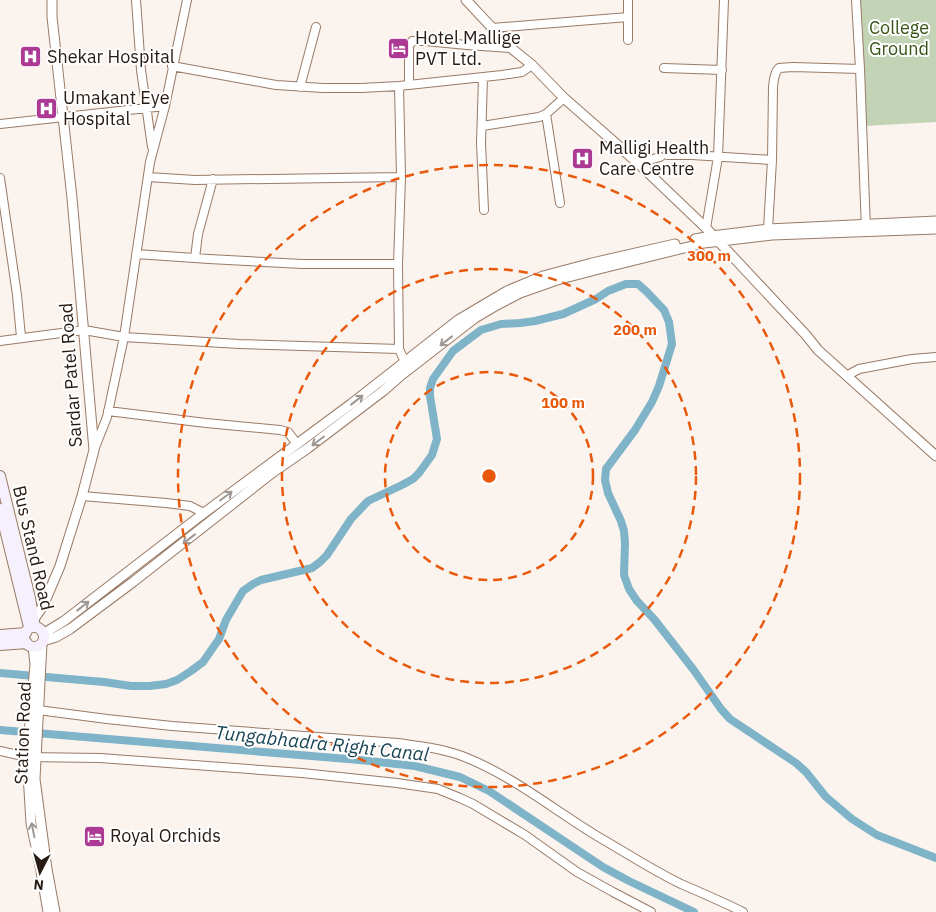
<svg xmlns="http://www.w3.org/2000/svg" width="936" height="912" font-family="'IBM Plex Sans',sans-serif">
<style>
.green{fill:#c3d3b6}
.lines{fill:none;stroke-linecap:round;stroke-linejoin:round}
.canal{stroke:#7eb3c8;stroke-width:8}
.minor-casing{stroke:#997b66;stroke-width:10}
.tertiary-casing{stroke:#997b66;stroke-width:11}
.secondary-casing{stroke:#997b66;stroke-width:12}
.minor{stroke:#fff;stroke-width:8}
.tertiary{stroke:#fff;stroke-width:9}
.secondary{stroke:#f5f0fb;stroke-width:10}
.oneway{stroke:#9e9895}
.ring{fill:none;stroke:#e8590c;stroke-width:2.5;stroke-dasharray:9 6}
.labels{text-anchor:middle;stroke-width:4;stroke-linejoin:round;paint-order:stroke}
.park-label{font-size:18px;fill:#375215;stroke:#fff}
.poi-label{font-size:18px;fill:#271b13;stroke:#fff;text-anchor:start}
.street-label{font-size:18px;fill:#271b13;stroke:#fff}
.water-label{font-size:19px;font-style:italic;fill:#194656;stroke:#fff}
.centre{fill:#e8590c;stroke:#fff;stroke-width:2.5}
.ring-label{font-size:15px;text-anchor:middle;font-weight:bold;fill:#e8590c;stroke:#fff;stroke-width:4;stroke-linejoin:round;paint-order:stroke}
</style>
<rect width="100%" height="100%" fill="#faf3ee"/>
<path class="green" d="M860,0h76v122l-71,4z"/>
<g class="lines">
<path class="canal" d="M0,673l104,9 27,4h18l17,-2 11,-4 14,-9 12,-9 16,-23 7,-19 17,-29 10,-7 8,-4 51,-12 8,-6 7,-7 24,-36 17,-18 34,-16 11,-6 6,-6 13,-18 5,-16 -7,-43v-8l3,-9 20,-28 28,-21 20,-6 19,-1 15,-2 28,-7 33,-15 12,-8 18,-7h12l9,8 17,18 5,12 3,22 -13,42 -7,16 -17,28 -29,39 -1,11 3,13 13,28 3,10 1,12 -1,32 5,14 8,12 17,18 39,50 28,40 9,10 66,44 10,9 20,25 26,22 25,16 59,23
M0,730l360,30 55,6 45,11 29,14 114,76 26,14 65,31"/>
<defs>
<path id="minor" d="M136,0l5,70 11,77
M628,0v40
M856,0l4,69 6,161
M492,28l136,-11
M172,66l104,19 47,3h38l38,-2 103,-11 20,-3 10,-7
M664,68l58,2
M483,77l-2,66 3,67
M409,85v-39l3,-5h13l42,4 44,3
M399,86l2,91 -3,87 1,85 6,13
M300,87l16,-60
M546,114l14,89
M0,124l165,-18
M482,126l57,-9 7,-3 18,-16
M667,155h25l80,5
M638,163l22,-6
M148,177l47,3 206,-3
M0,178l17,117 4,42
M706,228l12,-71 6,-157
M768,229l4,-69 1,-73 1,-8 2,-7 3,-4 14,-1 67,2
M136,254l73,5 94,5h95
M195,258l3,-24 15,-55
M0,341l84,-11 40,7 115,7 160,5
M848,375l11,-6 53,-10 24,-2
M108,411l98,12 74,7 8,2 9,12
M94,450l13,-33 17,-80 26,-175 15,-56 22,-106
M82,496l84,7 24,3 14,7
M38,710l69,9 65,7 226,17c21,3 43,5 64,13 50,19 93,55 140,83 26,15 52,32 79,45 21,9 42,18 62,28
M0,751l27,6 73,1 202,15 95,10 41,6 22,9 13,6 52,31 52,37 36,20 38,20"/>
<path id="tertiary" d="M466,0l45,48 21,17 32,33 74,65 68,65 100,107 12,15 118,106
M695,239l17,-3 56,-7 168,-8
M34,619l9,-13 17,-40 22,-70 12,-46 -22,-252 -20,-181v-17
M43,634l21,-13 140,-108 147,-109 107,-84 27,-16 22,-13 36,-15 49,-13 83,-19
M43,641l13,-4 14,-8 63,-47 139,-109 36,-25 75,-57 16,-14 76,-59 22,-13 23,-12 37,-13 42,-11 105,-26 68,-8 164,-6
M42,643l-7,136 12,90 8,43
M33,647l2,17 -8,93 4,66 10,48 7,41"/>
<path id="secondary" d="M0,476l30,122 5,29
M0,509l28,114
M24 637a10 10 0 1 1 20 0a10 10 0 1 1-20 0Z
M0,635l26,-2
M0,645l27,-2"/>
</defs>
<use href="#minor" class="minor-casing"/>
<use href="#tertiary" class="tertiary-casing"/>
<use href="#secondary" class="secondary-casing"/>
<use href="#minor" class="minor"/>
<use href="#tertiary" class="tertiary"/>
<use href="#secondary" class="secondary"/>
</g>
<defs><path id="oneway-shaft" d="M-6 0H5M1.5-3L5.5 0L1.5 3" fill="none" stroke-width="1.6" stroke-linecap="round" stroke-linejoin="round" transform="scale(1.25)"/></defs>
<g class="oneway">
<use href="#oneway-shaft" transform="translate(446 341) rotate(142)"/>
<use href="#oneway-shaft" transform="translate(357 400) rotate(-38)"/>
<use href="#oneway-shaft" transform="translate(318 441) rotate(143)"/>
<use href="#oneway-shaft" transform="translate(226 496) rotate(-37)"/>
<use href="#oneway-shaft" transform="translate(189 539) rotate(142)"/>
<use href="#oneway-shaft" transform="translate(83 606) rotate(-38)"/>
<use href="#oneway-shaft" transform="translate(33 830) rotate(-101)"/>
</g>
<g class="ring">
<circle cx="489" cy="476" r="104"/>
<circle cx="489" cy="476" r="207"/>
<circle cx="489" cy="476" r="311"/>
</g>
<defs>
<symbol id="hotel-square" viewBox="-11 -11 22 22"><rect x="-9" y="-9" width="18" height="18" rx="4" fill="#ac3993" stroke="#fff"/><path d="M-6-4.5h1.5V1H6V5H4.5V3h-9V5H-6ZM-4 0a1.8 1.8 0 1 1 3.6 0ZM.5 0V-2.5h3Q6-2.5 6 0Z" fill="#fff"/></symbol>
<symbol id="hospital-square" viewBox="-11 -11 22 22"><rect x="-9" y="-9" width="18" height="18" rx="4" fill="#ac3993" stroke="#fff"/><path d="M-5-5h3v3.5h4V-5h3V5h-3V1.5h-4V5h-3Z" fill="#fff"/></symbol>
</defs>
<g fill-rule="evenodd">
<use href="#hotel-square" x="386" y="36" width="25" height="25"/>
<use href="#hospital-square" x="18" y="44" width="25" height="25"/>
<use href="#hospital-square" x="34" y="96" width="25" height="25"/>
<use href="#hospital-square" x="570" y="146" width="25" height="25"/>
<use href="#hotel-square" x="82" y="824" width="25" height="25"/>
</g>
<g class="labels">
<g class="park-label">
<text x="899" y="34">College<tspan x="899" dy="21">Ground</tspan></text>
</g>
<g class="poi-label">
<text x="415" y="44">Hotel Mallige<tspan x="415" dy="21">PVT Ltd.</tspan></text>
<text x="47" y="63">Shekar Hospital</text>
<text x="63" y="104">Umakant Eye<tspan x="63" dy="21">Hospital</tspan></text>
<text x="599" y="154">Malligi Health<tspan x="599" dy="21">Care Centre</tspan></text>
<text x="110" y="842">Royal Orchids</text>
</g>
<g class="street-label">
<text transform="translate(71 375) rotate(-94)" y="6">Sardar Patel Road</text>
<text transform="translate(33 548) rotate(77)" y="6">Bus Stand Road</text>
<text transform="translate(23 733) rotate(-88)" y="6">Station Road</text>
</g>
<g class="water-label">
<text transform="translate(322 743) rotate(6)" y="7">Tungabhadra Right Canal</text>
</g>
</g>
<circle cx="489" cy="476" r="8" class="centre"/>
<g class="ring-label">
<text x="709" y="261">300 m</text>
<text x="635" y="335">200 m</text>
<text x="563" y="408">100 m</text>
</g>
<g transform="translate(40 872) rotate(186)" stroke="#ffffff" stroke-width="4" paint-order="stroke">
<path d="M0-4L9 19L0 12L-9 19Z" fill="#271b13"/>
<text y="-8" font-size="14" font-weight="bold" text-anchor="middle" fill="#271b13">N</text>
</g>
</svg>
